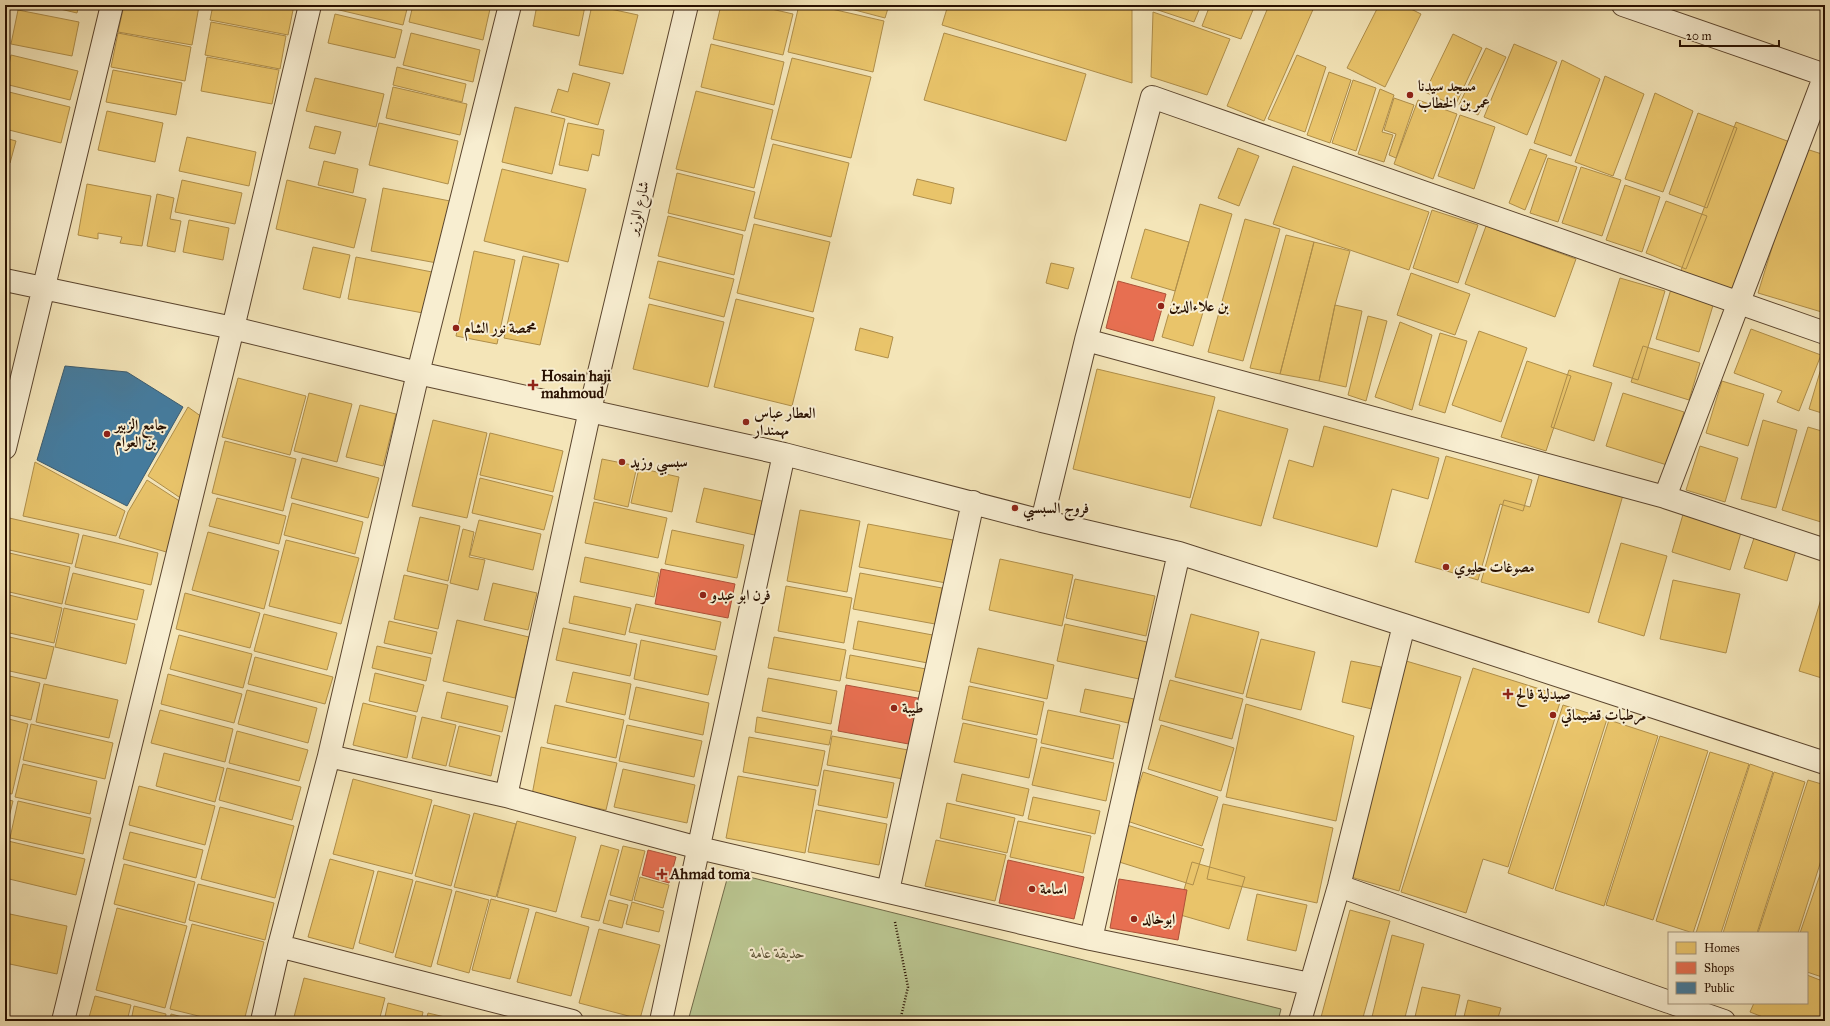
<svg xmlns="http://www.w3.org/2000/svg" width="1830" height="1026" font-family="'IM FELL Great Primer',Amiri,serif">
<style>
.green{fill:#bac590;stroke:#716a48}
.homes{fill:#e9c46a;stroke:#af8e4a}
.shops{fill:#e76f51;stroke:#ae5239}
.public{fill:#457b9d;stroke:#3c5b6e}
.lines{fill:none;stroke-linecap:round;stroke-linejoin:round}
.minor-casing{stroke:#5b452e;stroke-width:24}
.path{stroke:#281000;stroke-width:2.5;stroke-dasharray:1 2;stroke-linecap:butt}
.minor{stroke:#f8eed1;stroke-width:22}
.poi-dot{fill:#8f2418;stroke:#f8eed1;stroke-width:1.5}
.labels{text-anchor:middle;stroke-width:4;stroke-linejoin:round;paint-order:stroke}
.poi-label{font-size:15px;font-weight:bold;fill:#281000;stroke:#f8eed1;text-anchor:start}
.street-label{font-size:15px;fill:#281000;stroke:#f8eed1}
.park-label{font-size:15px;font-style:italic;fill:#5b4f32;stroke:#f8eed1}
</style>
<rect width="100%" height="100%" fill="#f4e5b8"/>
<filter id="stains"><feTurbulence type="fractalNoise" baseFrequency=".005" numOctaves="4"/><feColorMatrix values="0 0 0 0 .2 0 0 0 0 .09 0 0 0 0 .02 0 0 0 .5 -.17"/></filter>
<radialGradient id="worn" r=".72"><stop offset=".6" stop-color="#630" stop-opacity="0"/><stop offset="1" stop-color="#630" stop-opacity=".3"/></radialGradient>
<path class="green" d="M729,872l552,137 -3,12h-590z"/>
<path class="homes" d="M43,5h36l-2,8z
M124,5l75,1 -7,39 -74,-13z
M213,5h81l-6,30 -78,-15z
M336,5h72l-5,20 -68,-16z
M413,5h61l16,4 -7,31 -74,-18z
M537,5l48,1 -6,30 -46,-10z
M592,5l46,10 -15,59 -44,-9z
M721,5h33l39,9 -10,41 -70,-16z
M799,5h15l70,16 -11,51 -85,-20z
M836,5h53l-4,13z
M948,5h184v78l-190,-58z
M1155,5h46l-7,17 -39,-13z
M1210,5h45l-14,34 -39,-13z
M1269,5h46l-51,116 -37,-15z
M1379,5h24l18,9 -36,73 -38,-19z
M18,10l61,12 -7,34 -61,-12z
M1153,12l77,27 -23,56 -56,-18z
M335,14l67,16 -7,28 -67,-15z
M211,22l75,14 -6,33 -75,-14z
M118,33l73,14 -6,34 -74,-14z
M411,33l69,17 -7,32 -70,-17z
M944,33l142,41 -20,67 -142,-41z
M1453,34l29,14 -27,58 -30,-14z
M711,44l73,18 -10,43 -73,-18z
M1514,44l43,18 -30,73 -43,-18z
M1486,48l20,9 -28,58 -19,-10z
M11,55l67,16 -8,29 -65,-16z
M1297,55l29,12 -21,65 -37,-13z
M207,57l72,13 -7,34 -71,-13z
M792,58l79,19 -20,81 -80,-19z
M1562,60l38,19 -29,77 -37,-13z
M397,67l69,17 -4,18 -69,-17z
M113,70l69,13 -6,32 -70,-13z
M1329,72l22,8 -21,63 -23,-8z
M573,73l37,10 -12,42 -47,-13 7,-23 10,3z
M1605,76l39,18 -31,82 -38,-14z
M315,78l69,16 -8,33 -70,-16z
M1353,80l23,8 -20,63 -24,-8z
M393,87l74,17 -7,31 -74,-17z
M1380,89l14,6 -12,37 11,3 -9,27 -26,-8z
M5,91l65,16 -9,36 -56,-14z
M696,91l77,19 -19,78 -78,-19z
M1655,93l38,18 -30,81 -38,-13z
M1394,98l20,7 -18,53 -7,-3 7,-21 -12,-4z
M1418,100l39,14 -24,65 -39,-15z
M515,107l50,12 -13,55 -50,-12z
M107,111l56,12 -8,39 -57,-12z
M1698,113l39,15 -30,80 -38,-14z
M1460,115l35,12 -21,62 -36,-13z
M1736,122l62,23 -56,150 -62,-22z
M379,123l79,18 -10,43 -79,-19z
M568,123l36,7 -5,26 -7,-2 -4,17 -29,-6z
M315,126l26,6 -6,22 -26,-6z
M187,137l69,15 -7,34 -70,-15z
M5,138l11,3 -6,22 -5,-1z
M773,144l76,19 -18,74 -77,-19z
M1238,148l21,8 -20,50 -21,-8z
M1803,148l22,7v158l-67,-20z
M1530,149l17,6 -22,55 -16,-7z
M1548,158l29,9 -19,55 -28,-9z
M324,161l34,8 -5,24 -35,-8z
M1293,166l136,46 -20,58 -136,-46z
M1581,167l40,13 -19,56 -40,-13z
M502,169l84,20 -18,73 -84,-21z
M677,173l78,19 -10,39 -77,-18z
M917,179l37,9 -3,16 -38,-9z
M182,180l60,13 -7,31 -60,-12z
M287,180l79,19 -12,49 -78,-19z
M87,184l64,12 -9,50 -22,-3 2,-6 -24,-4v6l-20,-4z
M1625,185l35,12 -18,55 -36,-12z
M383,188l67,13 -13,62 -66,-12z
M157,194l17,4 -4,21 11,2 -6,31 -28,-6z
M1666,201l41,15 -21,53 -40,-16z
M1200,204l32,10 -39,132 -31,-9z
M1432,210l46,15 -20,58 -45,-15z
M668,216l75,19 -9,40 -76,-19z
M1245,219l35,10 -37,132 -35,-9z
M189,220l40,8 -6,32 -40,-8z
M754,224l76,18 -17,70 -76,-19z
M1486,226l90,33 -21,58 -90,-33z
M1145,229l44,13 -14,49 -44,-13z
M1286,235l28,7 -34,132 -30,-6z
M1314,242l36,9 -15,54 -16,76 -39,-7z
M313,247l37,8 -10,43 -37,-9z
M474,251l41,9 -18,84 -41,-8z
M523,256l36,8 -19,81 -36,-7z
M356,257l76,15 -9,41 -75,-14z
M658,261l76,18 -10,38 -75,-19z
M1051,263l23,5 -6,21 -22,-6z
M1411,273l59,21 -15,41 -58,-20z
M1620,278l45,13 -27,89 -45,-14z
M1671,289l43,13 -15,50 -43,-13z
M736,299l78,19 -22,88 -78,-19z
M649,304l75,18 -16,65 -75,-18z
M1335,305l27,6 -16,76 -27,-6z
M1368,316l19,5 -21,80 -18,-6z
M1400,322l32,13 -20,75 -37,-13z
M860,328l33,9 -5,21 -33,-8z
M1751,329l70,26 -22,56 -22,-9 5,-11 -48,-18z
M1479,331l48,17 -26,74 -49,-17z
M1440,333l27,8 -22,72 -26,-8z
M1643,346l57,17 -11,37 -58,-18z
M1825,355v59l-16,-5z
M1527,361l44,15 -25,75 -45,-14z
M1097,369l118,28 -25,101 -117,-29z
M1569,370l43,13 -18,58 -43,-14z
M238,378l68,18 -16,59 -68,-18z
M1722,381l42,13 -16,52 -42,-13z
M309,393l43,11 -15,58 -43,-11z
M1623,393l61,19 -17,53 -61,-19z
M360,405l36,9 -13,52 -37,-9z
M188,407l14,10 -20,82 -34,-23z
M1218,410l70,19 -27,97 -71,-19z
M433,420l54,13 -20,85 -55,-12z
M1763,420l34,10 -21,78 -35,-9z
M1324,426l115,32 -11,41 -36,-10 -15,58 -104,-29 16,-58 24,7z
M1808,427l17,5v76l-4,14 -39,-12z
M490,433l73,18 -10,41 -73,-17z
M225,441l71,18 -13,52 -71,-18z
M1700,446l38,12 -13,44 -39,-12z
M1446,456l86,24 -9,31 -23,-7 -22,76 -63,-18z
M302,458l77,20 -11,40 -77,-20z
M602,459l35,7 -9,41 -34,-8z
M35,462l90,49 -9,25 -93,-20z
M639,468l40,9 -7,35 -41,-9z
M1540,472l83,23 -34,118 -108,-31 23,-82 26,7z
M480,478l73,18 -9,34 -72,-17z
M147,480l34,22 -8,52 -54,-16 9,-26z
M704,488l62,14 -7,34 -63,-14z
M217,498l69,18 -7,28 -70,-18z
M594,502l73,16 -9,40 -73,-15z
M292,503l71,19 -8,32 -71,-19z
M800,510l60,11 -13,71 -60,-11z
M1684,511l58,18 -12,41 -58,-18z
M5,517l74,17 -7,30 -67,-15z
M420,517l40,9 -12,55 -41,-10z
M479,520l62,14 -8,36 -63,-15z
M868,524l85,16 -7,43 -87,-16z
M463,529l11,3 -5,25 16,3 -7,30 -28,-7z
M672,530l72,15 -7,33 -72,-14z
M208,532l71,19 -15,58 -72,-19z
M83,535l75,18 -7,32 -76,-18z
M1755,535l42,12 -10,34 -43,-13z
M286,540l73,18 -18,66 -72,-18z
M1621,543l46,13 -23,80 -46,-14z
M5,552l65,15 -8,37 -57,-13z
M585,557l74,16 -5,24 -74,-15z
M1000,559l73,16 -11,51 -73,-16z
M73,573l71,17 -7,30 -72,-16z
M860,573l82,15 -7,36 -82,-15z
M404,575l44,10 -10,44 -44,-10z
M1075,579l80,17 -9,40 -80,-18z
M1673,580l67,14 -14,59 -66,-14z
M493,583l44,10 -9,37 -44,-10z
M786,586l66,12 -8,45 -66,-12z
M1825,586v93l-26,-8z
M185,593l75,20 -10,35 -74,-19z
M5,594l57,14 -8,35 -49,-11z
M574,596l57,12 -6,27 -56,-12z
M636,604l85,18 -6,28 -86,-18z
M64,608l71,16 -9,40 -71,-17z
M264,614l73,19 -10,37 -73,-19z
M1191,614l68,18 -16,62 -68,-17z
M457,620l72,17 -14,61 -72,-17z
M389,621l48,11 -5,22 -48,-11z
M858,621l80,15 -5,28 -80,-15z
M1065,624l82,18 -8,37 -82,-18z
M563,628l74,16 -7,32 -74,-16z
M179,635l73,19 -9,34 -73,-19z
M5,636l49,11 -8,32 -41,-9z
M774,637l72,13 -6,31 -72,-13z
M1261,639l54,13 -14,58 -55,-13z
M641,640l76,16 -9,39 -74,-16z
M377,646l54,12 -5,23 -54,-13z
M978,648l76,17 -7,34 -77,-17z
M850,655l76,14 -4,23 -76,-14z
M255,657l78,20 -8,27 -77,-20z
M1351,661l30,6 -9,42 -30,-7z
M1406,661l55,16 -62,214 -55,-16z
M1473,668l89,28 -54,171 -25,-8 -17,54 -65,-21z
M573,672l58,12 -6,31 -59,-13z
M375,673l49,12 -7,27 -48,-11z
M168,674l74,20 -8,29 -73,-19z
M5,675l35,8 -9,37 -26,-6z
M768,678l69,13 -6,33 -69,-13z
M1170,680l73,19 -11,40 -73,-19z
M44,684l74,16 -9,38 -73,-16z
M969,686l75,16 -7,33 -75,-16z
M636,687l73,16 -6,32 -74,-16z
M1085,689l49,10 -6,24 -48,-11z
M247,690l70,18 -9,35 -70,-19z
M447,692l61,14 -6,26 -61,-14z
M363,703l53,13 -9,42 -54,-13z
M1246,704l108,32 -18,85 -110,-24z
M555,705l69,15 -8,38 -69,-15z
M1563,705l44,14 -54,170 -45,-16z
M160,710l73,19 -8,33 -74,-19z
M1048,710l72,15 -7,34 -72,-16z
M422,717l34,8 -10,41 -34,-8z
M757,717l75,14 -3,14 -74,-13z
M5,718l23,6 -16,70 -7,-1z
M1609,720l49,16 -54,170 -49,-16z
M963,723l74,16 -8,39 -75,-16z
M31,724l82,19 -8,36 -82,-19z
M627,725l75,16 -8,36 -75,-16z
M1161,725l73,23 -13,43 -73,-22z
M459,726l41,10 -9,40 -42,-10z
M237,731l71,19 -9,31 -70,-18z
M832,736l76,14 -5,29 -76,-14z
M1660,736l48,15 -55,169 -47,-15z
M749,737l76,14 -7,35 -75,-14z
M541,747l76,16 -11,47 -74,-15z
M1041,747l73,16 -8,38 -74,-16z
M1710,752l39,12 -56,169 -37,-12z
M164,753l60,15 -9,34 -59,-16z
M23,764l74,17 -7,33 -75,-17z
M1750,764l23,8 -52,161h-25z
M227,768l74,19 -9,33 -73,-20z
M623,769l72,16 -8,38 -73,-16z
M824,770l70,13 -7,35 -69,-13z
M1143,772l75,25 -16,49 -75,-25z
M1774,772l31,10 -48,151h-34z
M962,774l67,15 -6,27 -67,-15z
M738,776l78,14 -11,63 -79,-15z
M353,779l79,21 -20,74 -79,-20z
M1808,780l17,5v63l-27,85h-40z
M139,786l76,20 -10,39 -76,-20z
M1033,797l67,14 -5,23 -67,-15z
M5,799l8,2 -8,32z
M18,801l73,17 -8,36 -73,-16z
M947,803l68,15 -8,35 -67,-15z
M1223,804l110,24 -16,75 -110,-24z
M434,805l36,10 -19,71 -36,-10z
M220,807l74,19 -19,72 -74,-19z
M816,810l71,14 -8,41 -71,-13z
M474,813l42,11 -20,73 -42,-10z
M517,821l59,16 -20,75 -59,-15z
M1018,821l73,15 -8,37 -73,-16z
M1127,825l77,24 -11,36 -77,-24z
M130,832l73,18 -7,28 -73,-19z
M936,840l70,15 -11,46 -70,-15z
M8,841l77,18 -9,36 -71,-17v-24z
M601,845l18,5 -20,71 -18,-4z
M623,846l22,5 -13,50 -22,-6z
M330,859l44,12 -21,78 -45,-12z
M1825,860v118l-18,-6v-39h-7z
M1192,862l53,15 -16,52 -52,-15z
M124,864l71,18 -10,41 -71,-19z
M378,871l35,9 -20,73 -34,-10z
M640,877l29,8 -6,23 -29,-8z
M416,881l36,9 -21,77 -36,-10z
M198,884l76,19 -9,37 -76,-20z
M456,891l33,9 -20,73 -32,-9z
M1257,894l50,11 -11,46 -49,-11z
M491,899l38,10 -19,70 -38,-9z
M609,900l19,5 -6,23 -19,-5z
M632,902l32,9 -5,21 -33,-8z
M117,908l70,18 -22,82 -69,-18z
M1350,910l40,11 -28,100h-42z
M536,912l53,15 -18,69 -54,-14z
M5,913l62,13 -10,48 -52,-11z
M192,924l72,18 -20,79h-25l-49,-12z
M599,929l61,16 -20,74 -61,-16z
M1392,935l32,9 -20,77h-33z
M1807,975l18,7v30l-3,9h-49l-23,-9 4,-9h53z
M304,978l81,20 -6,23h-86z
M1422,987l38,8 -6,26h-40z
M95,996l36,9 -4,16h-39z
M1468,1000l33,8 -4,13h-34z
M388,1003l35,9 -2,9h-37z
M134,1006l32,8 -1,7h-34z
M428,1013l34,8h-36z
M171,1014l27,7h-28z
M1509,1017l18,4h-19z"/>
<path class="shops" d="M1118,281l48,13 -13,47 -47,-13z
M661,569l74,15 -7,34 -73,-14z
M846,685l77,14 -9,46 -76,-14z
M648,850l28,7 -7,26 -27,-8z
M1008,860l76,17 -10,42 -75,-16z
M1119,879l68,11 -9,50 -68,-12z"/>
<path class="public" d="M65,366l62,6 56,35 -56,99 -90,-46z"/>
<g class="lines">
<defs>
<path id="minor" d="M1623,5l202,70
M5,280l228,48 185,45 366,81 258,67 137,32 225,72 421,138
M1086,340l579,157 160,53
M5,448l107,-443
M1665,497l160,-422
M1042,521l44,-181 66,-243 673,236
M329,756l177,40 193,52 392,91 219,45
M506,796l84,-386 97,-405
M1339,886l330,116
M888,891l85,-389
M1091,939l88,-386
M279,946l293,75
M1672,1003l52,18
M63,1021l170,-693 77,-323
M262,1021l17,-75 50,-190 89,-383 92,-368
M661,1021l123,-567
M1300,1021l39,-135 65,-261"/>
</defs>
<use href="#minor" class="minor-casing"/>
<path class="path" d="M895,922l13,65 -8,34"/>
<use href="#minor" class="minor"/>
</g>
<g class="poi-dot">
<circle cx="1410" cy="95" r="4"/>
<circle cx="1161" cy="306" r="4"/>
<circle cx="456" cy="328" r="4"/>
<path d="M531 379h4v4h4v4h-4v4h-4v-4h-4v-4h4z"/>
<circle cx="746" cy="422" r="4"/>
<circle cx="107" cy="434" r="4"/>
<circle cx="622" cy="462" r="4"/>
<circle cx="1015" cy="508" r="4"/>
<circle cx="1446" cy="567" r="4"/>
<circle cx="703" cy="595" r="4"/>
<path d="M1506 688h4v4h4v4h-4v4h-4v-4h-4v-4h4z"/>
<circle cx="894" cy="708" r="4"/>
<circle cx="1553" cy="715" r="4"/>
<path d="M660 868h4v4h4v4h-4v4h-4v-4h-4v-4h4z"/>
<circle cx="1032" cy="889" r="4"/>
<circle cx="1134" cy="919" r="4"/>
</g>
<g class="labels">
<g class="poi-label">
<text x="1418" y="91">مسجد سيدنا<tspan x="1418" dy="17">عمر بن الخطاب</tspan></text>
<text x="1169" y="311">بن علاءالدين</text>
<text x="464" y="333">محمصة نور الشام</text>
<text x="541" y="381">Hosain haji<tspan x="541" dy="17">mahmoud</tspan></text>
<text x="754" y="418">العطار عباس<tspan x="754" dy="17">مهمندار</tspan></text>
<text x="115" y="430">جامع الزبير<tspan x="115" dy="17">بن العوام</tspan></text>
<text x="630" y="467">سبسبي وزيد</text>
<text x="1023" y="513">فروج السبسبي</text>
<text x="1454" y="572">مصوغات حليوي</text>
<text x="711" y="600">فرن ابو عبدو</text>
<text x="1516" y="699">صيدلية فالح</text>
<text x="902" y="713">طيبة</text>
<text x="1561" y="720">مرطبات قضيماتي</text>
<text x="670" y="879">Ahmad toma</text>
<text x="1040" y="894">اسامة</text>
<text x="1142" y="924">ابوخالد</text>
</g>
<g class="street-label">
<text transform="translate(638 208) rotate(-77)" y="5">شارع الوزير</text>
</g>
<g class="park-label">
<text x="778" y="958">حديقة عامة</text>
</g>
</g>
<rect width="1830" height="1026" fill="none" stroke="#f4e5b8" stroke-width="20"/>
<rect x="6" y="6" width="1818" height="1014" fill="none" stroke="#281000" stroke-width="2"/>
<rect x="10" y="10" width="1810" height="1006" fill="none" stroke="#281000"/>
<rect x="1668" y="932" width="140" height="72" fill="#f8eed1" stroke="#a5957d"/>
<rect x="1676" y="942" width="20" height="12" fill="#e9c46a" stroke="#a5957d"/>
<text x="1704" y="952" font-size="12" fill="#281000">Homes</text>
<rect x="1676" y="962" width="20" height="12" fill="#e76f51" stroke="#a5957d"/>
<text x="1704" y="972" font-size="12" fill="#281000">Shops</text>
<rect x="1676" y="982" width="20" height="12" fill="#457b9d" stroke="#a5957d"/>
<text x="1704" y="992" font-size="12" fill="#281000">Public</text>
<path d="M1680 40v6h99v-6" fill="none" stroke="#281000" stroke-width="2"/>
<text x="1686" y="40" font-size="12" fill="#281000" stroke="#f8eed1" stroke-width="3" paint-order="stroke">20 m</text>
<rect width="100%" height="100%" filter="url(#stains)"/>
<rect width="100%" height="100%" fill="url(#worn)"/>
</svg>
